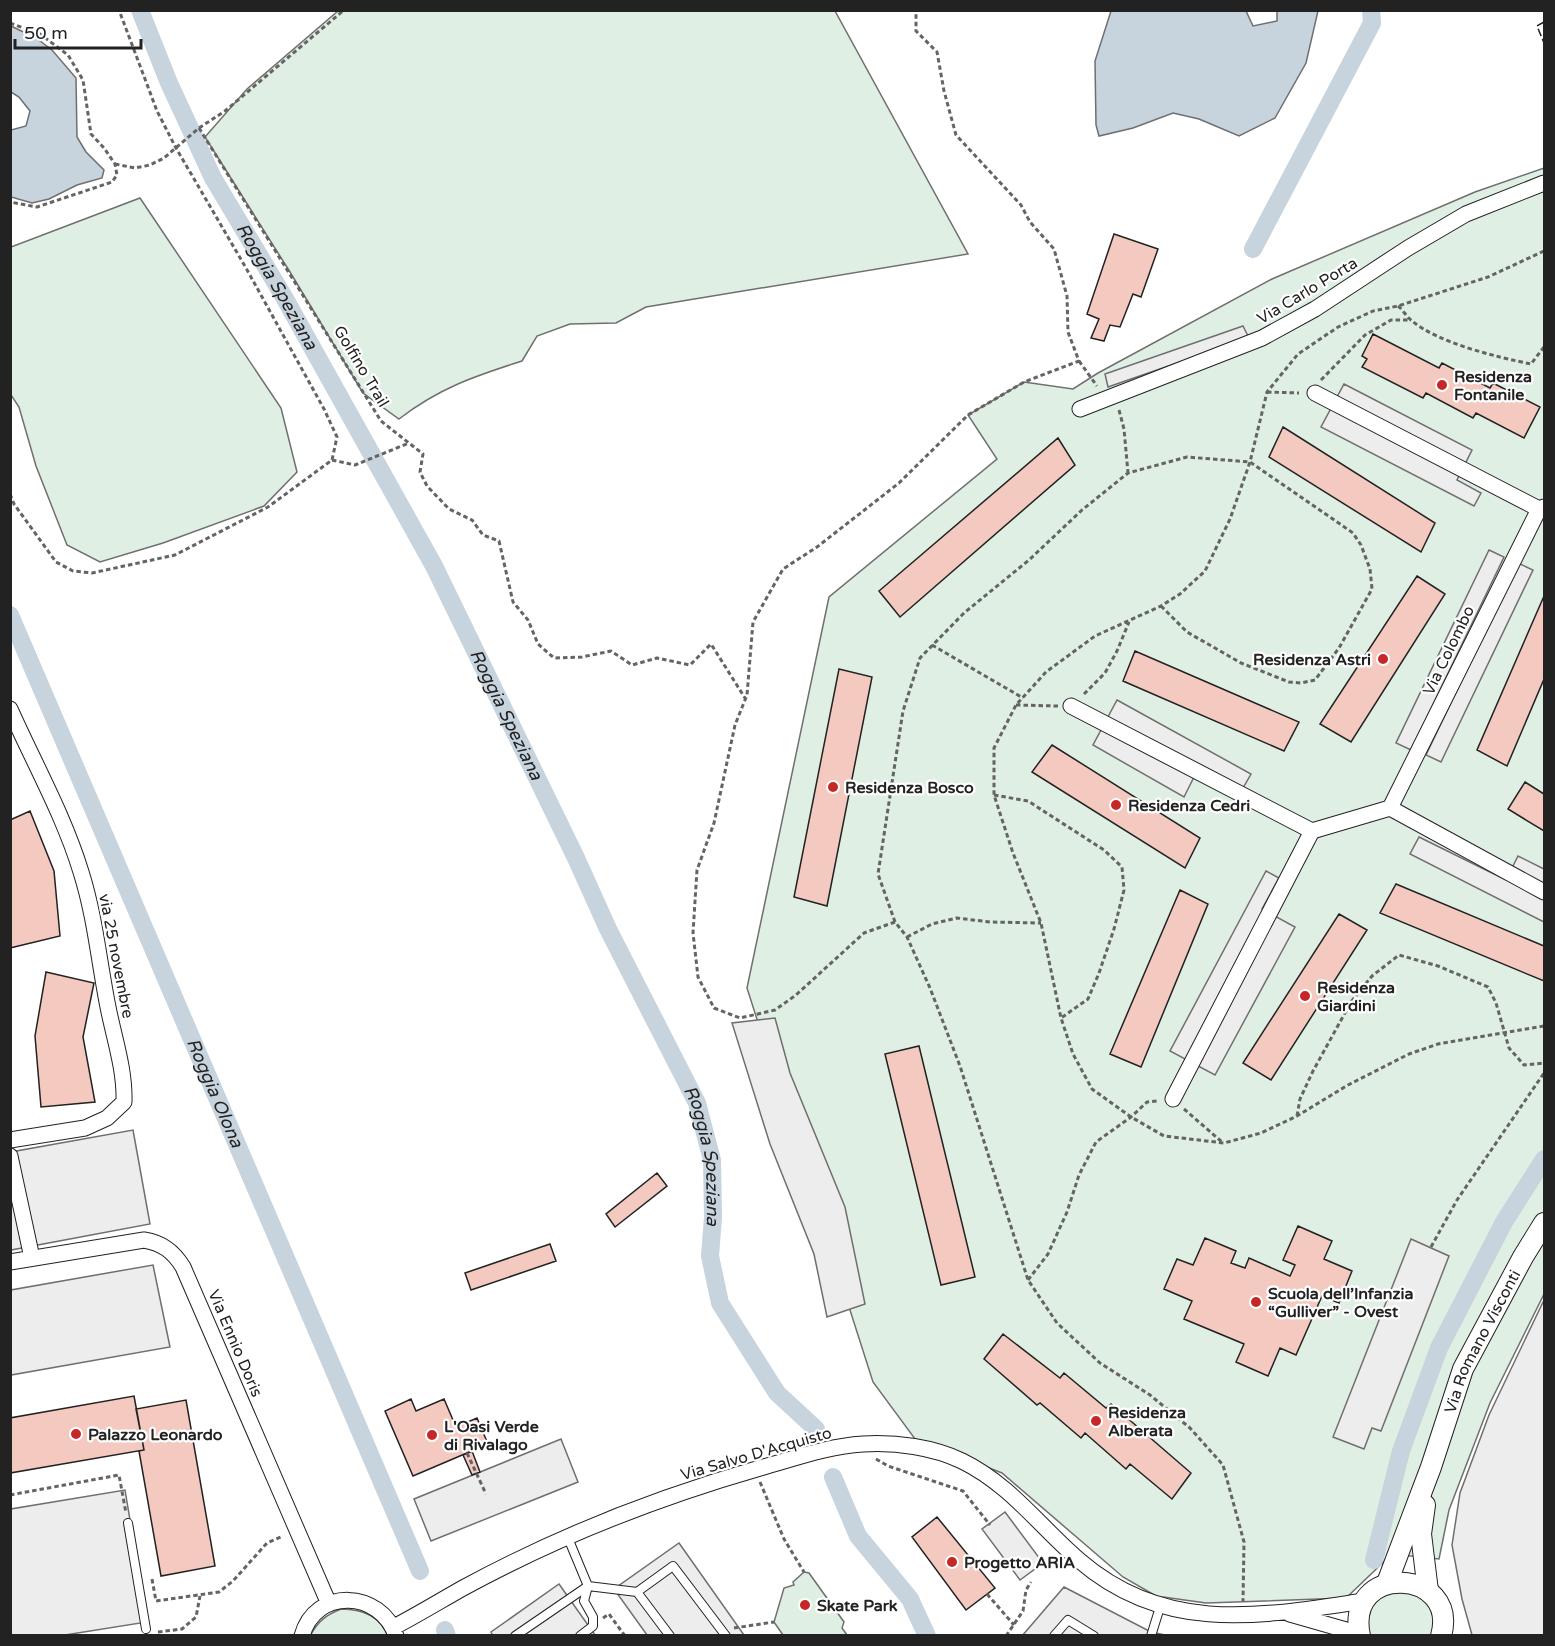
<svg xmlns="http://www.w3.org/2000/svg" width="1555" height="1646" font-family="'Varela Round',sans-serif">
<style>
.green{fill:#e0efe3;stroke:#6f6f6f;stroke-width:1.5}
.parking{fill:#ededed;stroke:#6f6f6f;stroke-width:1.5}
.water{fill:#c7d3dd;stroke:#6f6f6f;stroke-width:1.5}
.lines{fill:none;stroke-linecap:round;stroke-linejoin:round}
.canal{stroke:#c7d3dd;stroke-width:18}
.building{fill:#f3c9c0;stroke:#222;stroke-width:1.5}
.service-casing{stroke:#222;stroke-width:10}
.minor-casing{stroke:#222;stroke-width:17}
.tertiary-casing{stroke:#222;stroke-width:22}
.path{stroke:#646464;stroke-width:3;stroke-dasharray:4.5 3;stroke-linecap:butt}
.service{stroke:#fff;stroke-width:8}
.minor{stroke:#fff;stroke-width:15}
.tertiary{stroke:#fff;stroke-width:20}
.fence{stroke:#222;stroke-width:1.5;stroke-dasharray:8 3;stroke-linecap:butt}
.poi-dot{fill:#c62828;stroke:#fff;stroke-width:2}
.labels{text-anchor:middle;stroke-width:4.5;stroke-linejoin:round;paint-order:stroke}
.street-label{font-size:16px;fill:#222;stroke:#fff}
.poi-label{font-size:16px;font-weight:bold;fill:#222;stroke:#fff;text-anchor:start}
.water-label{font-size:18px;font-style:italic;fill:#222;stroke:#fff}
</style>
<rect width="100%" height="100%" fill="#fff"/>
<path class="green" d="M338,11h497l133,243 -322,53 -30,16 -46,1 -33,12 -15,25c-47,15 -83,27 -123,58l-36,-26 -73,-121 -85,-135 42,-48z
M1544,168v1126l-54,109 -41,107 -10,49 -47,-5 -46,44 -140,5 -50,-7 -33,-19 -121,-104 -87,-34 -42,-57 -126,-394 82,-391 168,-138 -29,-44 56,-33 49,7 25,-16 174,-94 203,-87z
M140,198l141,210 16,64 -33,34 -101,37 -63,19 -33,-17 -31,-79 -17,-59 -8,-12v-148z
M804,1572l5,1 35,49 -2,6 5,7h6h-70l-9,-13 10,-34 10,-3 -1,-3z
M1409,1587l27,23v26l-67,-1c-2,-6 -1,-12 0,-19 3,-23 21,-23 40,-29z
M341,1609c21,0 39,6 47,27h-78c8,-15 16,-21 31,-27z"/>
<path class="parking" d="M1243,326l6,12 -141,49 -3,-13z
M1344,384l128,66 -15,30 24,13 -7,13 -153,-79z
M1489,550l15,7 -93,193 -15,-7z
M1518,563l15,7 -92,192 -15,-7z
M1117,700l134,74 -8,14 -43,-23 -16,32 -91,-52z
M1419,837l87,43 12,-24 26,13v53l-134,-68z
M1266,871l13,7 -17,31 33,18 -80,148 -45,-24z
M775,1018l15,55 55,134 20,97 -38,13 -13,-63 -44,-110 -38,-121z
M133,1130l17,94 -139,26v-98z
M1411,1239l38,17 -68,175 -9,-3 -8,21 -31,-12z
M153,1265l17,82 -159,28v-85z
M1544,1300v335h-72l-10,-36 -10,-54 8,-52 29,-78z
M561,1439l17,43 -147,59 -17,-42z
M125,1490l22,132 -82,13 -54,1v-127z
M1005,1512l38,51 -23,17 -38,-51z
M679,1543l65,92h-97l-33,-46z
M559,1584l36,51 -102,1 -2,-4z
M1064,1587l87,45 14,3 -143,1z"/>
<path class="water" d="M1111,11h135l7,15 24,-5v-10h41l-12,52 -31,55 -36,18 -40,-17 -26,-6 -40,15 -34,8 -3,-11 -1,-64z
M11,26l25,12 16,12 24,28 1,59 9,15 18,18 -2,8 -25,7 -28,14 -17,4 -21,-6v-67l15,-4 4,-15 -11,-14 -8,-5z"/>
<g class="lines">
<g class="canal">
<path id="s1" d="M140,10l29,73 44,95 71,119 150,269 142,292 32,71 89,174 15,57 1,57 -3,39 10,47 57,90 39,36"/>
<path d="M1253,249l119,-226 -1,-13"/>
<path id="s2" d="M10,615l410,956"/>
<path d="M833,1477l25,59 52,63 17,37"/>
<path d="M1374,1560l27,-109 38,-103 65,-126 40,-63"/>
<path d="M445,1630l2,6"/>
</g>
</g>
<path class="building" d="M1114,234l44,15 -17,48 -8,-3 -13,33 -10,-2 -6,16 -13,-3 8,-19 -12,-5z
M1373,334l66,34 3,-5 48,25 3,-5 47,24 -16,31 -48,-25 -3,5 -47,-25 -3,5 -61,-31 5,-8 -5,-3z
M1283,427l152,96 -14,29 -152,-95z
M1058,438l17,27 -175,152 -21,-26z
M1417,576l28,18 -94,148 -31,-18z
M1544,596v83l-37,87 -30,-16z
M1135,651l164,71 -15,29 -161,-70z
M839,669l33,8 -45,229 -33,-9z
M1052,745l148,93 -15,30 -153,-96z
M1525,782l19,12v37l-36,-22z
M30,811l24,60 6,65 -50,12v-128z
M1396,884l148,62v35l-164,-68z
M1180,890l28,14 -67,163 -31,-13z
M1339,914l28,16 -96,150 -28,-17z
M46,972l48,11 -11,54 12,65 -54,5 -6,-71z
M919,1046l56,231 -34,8 -56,-231z
M657,1173l10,13 -52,41 -9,-13z
M1298,1226l34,15 -8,18 28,12 -13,32 -17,-7 -26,59 -16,-7 -12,28 -32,-14 8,-18 -60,-25 8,-18 -28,-12 13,-30 16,6 12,-27 31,13 -5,12 14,5 4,-10 41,18 5,-11 -12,-5z
M550,1244l6,17 -85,29 -6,-17z
M1003,1334l57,44 4,-5 42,35 5,-4 80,69 -19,26 -42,-35 -4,5 -41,-36 -4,5 -41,-35 -3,2 -53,-46z
M134,1396l10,54 -134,23v-55z
M411,1399l5,12 28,-12 12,28 21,-9 11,26 -75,32 -28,-65z
M186,1400l29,166 -54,10 -22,-125 5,-1 -8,-41z
M472,1451l8,21 -8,3 -9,-20z
M937,1517l58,71 -29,22 -54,-73z"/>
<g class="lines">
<defs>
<path id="service" d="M128,1523l18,106
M568,1538l20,48 -4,15 9,16v9l-13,10
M637,1592l33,44
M515,1636l73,-50 49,6 36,-26 53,70
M1054,1636l14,-16 26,16
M1151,1636l9,-29"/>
<path id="minor" d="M1315,393l224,116
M1080,409l182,-71 53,-29 93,-61 58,-34 78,-31
M1071,706l241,125
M10,709c24,54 54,107 71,163 14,44 18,90 27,135 6,31 17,62 16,95l-17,16 -22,10 -75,12
M1390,808l154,84
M1173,1099l139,-268 78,-23 149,-299 5,-2
M10,1156l22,102
M10,1262l134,-22c18,3 29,11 39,27l146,337
M1290,1614l70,20
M394,1627c23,-12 46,-26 69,-39 92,-50 196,-91 297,-120 33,-9 68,-22 103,-24 33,-2 70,3 99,17 49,24 78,66 118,100 86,74 182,55 284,40
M302,1636c13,-49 79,-46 94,0"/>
<g id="tertiary">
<path d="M1425,1505l-4,29 7,57"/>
<path id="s3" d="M1387,1583l44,-116 32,-98 60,-112 21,-34"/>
<path d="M1360,1636c-16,-74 100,-68 81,0"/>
</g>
</defs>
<use href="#service" class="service-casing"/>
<use href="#minor" class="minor-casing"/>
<use href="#tertiary" class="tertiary-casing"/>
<path class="path" d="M10,23l30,11 28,21 15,25 8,54 13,14 11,16 2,11 -5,7 -75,25 -27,-5
M199,128l182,293 42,33 -3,18 7,14 22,23 23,11 11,15 16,6 14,61 15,18 10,24 16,14 28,-1 29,-6 21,14 25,-7 33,7 21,-21 34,54
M115,164l20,4 15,-3 14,-7 35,-30 26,-17 119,-101
M1544,251l-56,26 -90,29 -25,5 -35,16 -40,27 -31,38 -17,70 -20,57 -25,52 -25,23 -19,12 -66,30 -49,36 -30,33 -22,43v47l19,58 28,70 20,95 12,36 19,35 39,28 33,19 60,7 37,-10 36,-17 51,-31 61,-31 29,-10 106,-18
M1398,306c5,4 8,10 13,14 26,23 86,37 120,44l13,-17
M1079,361l18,25
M1321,380l44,-45 26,-15h20
M1267,392l32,1
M1119,410l5,19 4,44
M332,460l23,5 54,-22
M10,494l4,10 42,58 17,9 19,2 83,-18 93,-48 64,-47 5,-23 -13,-28 -78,-141 -70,-120 -19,-37 -38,-101
M1161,606l26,26 54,31 48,19 12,1 14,-3 24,-32 33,-59 -2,-20 -9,-24 -8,-12 -103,-71 -63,-5 -59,16 -46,37 -53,50 -65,53 -44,45 -17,53 -25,163 17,48 12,15 23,51 30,78 68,214 29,43 43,40 50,32 40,33 33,37 21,77 -1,59
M932,645l91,53
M1084,694l21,-21 12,-22 12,-29
M1016,705l42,1
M994,795l34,6 76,49 18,17 2,23 -10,39 -15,44 -11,26 -27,19
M895,922l-31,11 -68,62 -21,15 -35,8 -26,-10 -16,-31 -5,-44 4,-63 17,-47 21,-98 12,-30 6,-73 30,-53 34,-22 82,-64 69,-68 56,-33 55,-21 -11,-29 -1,-36 -13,-47 -24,-27 -9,-17 -65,-70 -12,-44 -7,-39 -21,-21v-21
M907,937l25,-13 25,-6 33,4 51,1
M1184,1109l38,33
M1297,1116l3,-17 13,-28 38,-69 21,-26 27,-21 39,11 50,21 8,16 13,45 15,17 20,-2
M1431,1247l26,-47 87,-127
M1028,1280l20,-26 19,-42 12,-37 17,-33 35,-25 16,-15 10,-1
M467,1453l19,41
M876,1459l12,7 75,25 27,34
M760,1482l24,57 20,33
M10,1495l109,-20 7,38
M152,1579l4,22 63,-9 14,-11 34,-38 16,-7
M987,1594l27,31
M603,1618l6,-4 16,22
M734,1628l40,-6
M158,1632l24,-3 14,-12 4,-21
M1006,1636l17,-25 3,-21 5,-8"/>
<use href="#service" class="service"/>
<use href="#minor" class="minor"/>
<use href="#tertiary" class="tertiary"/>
<path class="fence" d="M1544,22l-7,4 7,17"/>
</g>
<g class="poi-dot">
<circle cx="1442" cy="385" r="6"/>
<circle cx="1383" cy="659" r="6"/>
<circle cx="833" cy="787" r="6"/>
<circle cx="1116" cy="805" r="6"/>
<circle cx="1305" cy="996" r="6"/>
<circle cx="1256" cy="1302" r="6"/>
<circle cx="1096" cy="1421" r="6"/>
<circle cx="76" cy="1434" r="6"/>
<circle cx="432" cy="1435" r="6"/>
<circle cx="952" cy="1562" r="6"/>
<circle cx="805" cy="1605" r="6"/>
</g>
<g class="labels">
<g class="street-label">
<text transform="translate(1307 290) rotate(-31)" y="6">Via Carlo Porta</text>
<text transform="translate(362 366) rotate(59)" y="6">Golfino Trail</text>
<text transform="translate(1448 650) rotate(-64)" y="6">Via Colombo</text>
<text transform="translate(117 956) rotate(79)" y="6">via 25 novembre</text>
<text dy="6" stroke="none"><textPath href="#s3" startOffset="260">Via Romano Visconti</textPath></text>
<text transform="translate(236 1343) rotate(67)" y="6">Via Ennio Doris</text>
<text transform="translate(756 1453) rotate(-16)" y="6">Via Salvo D'Acquisto</text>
</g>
<g class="poi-label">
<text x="1454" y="382">Residenza<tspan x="1454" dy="18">Fontanile</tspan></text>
<text x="1371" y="665" text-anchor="end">Residenza Astri</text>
<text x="845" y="793">Residenza Bosco</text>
<text x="1128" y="811">Residenza Cedri</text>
<text x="1317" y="993">Residenza<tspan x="1317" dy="18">Giardini</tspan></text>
<text x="1268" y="1299">Scuola dell’Infanzia<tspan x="1268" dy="18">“Gulliver” - Ovest</tspan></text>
<text x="1108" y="1418">Residenza<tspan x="1108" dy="18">Alberata</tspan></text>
<text x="444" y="1432">L'Oasi Verde<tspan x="444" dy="18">di Rivalago</tspan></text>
<text x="88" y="1440">Palazzo Leonardo</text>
<text x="964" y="1568">Progetto ARIA</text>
<text x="817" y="1611">Skate Park</text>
</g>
<g class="water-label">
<text dy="6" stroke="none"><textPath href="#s1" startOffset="309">Roggia Speziana</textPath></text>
<text dy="6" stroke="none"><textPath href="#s1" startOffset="795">Roggia Speziana</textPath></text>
<text dy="6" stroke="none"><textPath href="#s2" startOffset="520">Roggia Olona</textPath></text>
<text dy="6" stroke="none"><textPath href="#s1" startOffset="1281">Roggia Speziana</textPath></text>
</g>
</g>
<rect width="1555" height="1646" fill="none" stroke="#222222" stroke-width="24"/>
<path d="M15 39v9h126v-9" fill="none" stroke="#222222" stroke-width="3"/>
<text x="24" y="39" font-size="18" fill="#222222" stroke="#ffffff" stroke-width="4.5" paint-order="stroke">50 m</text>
</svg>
